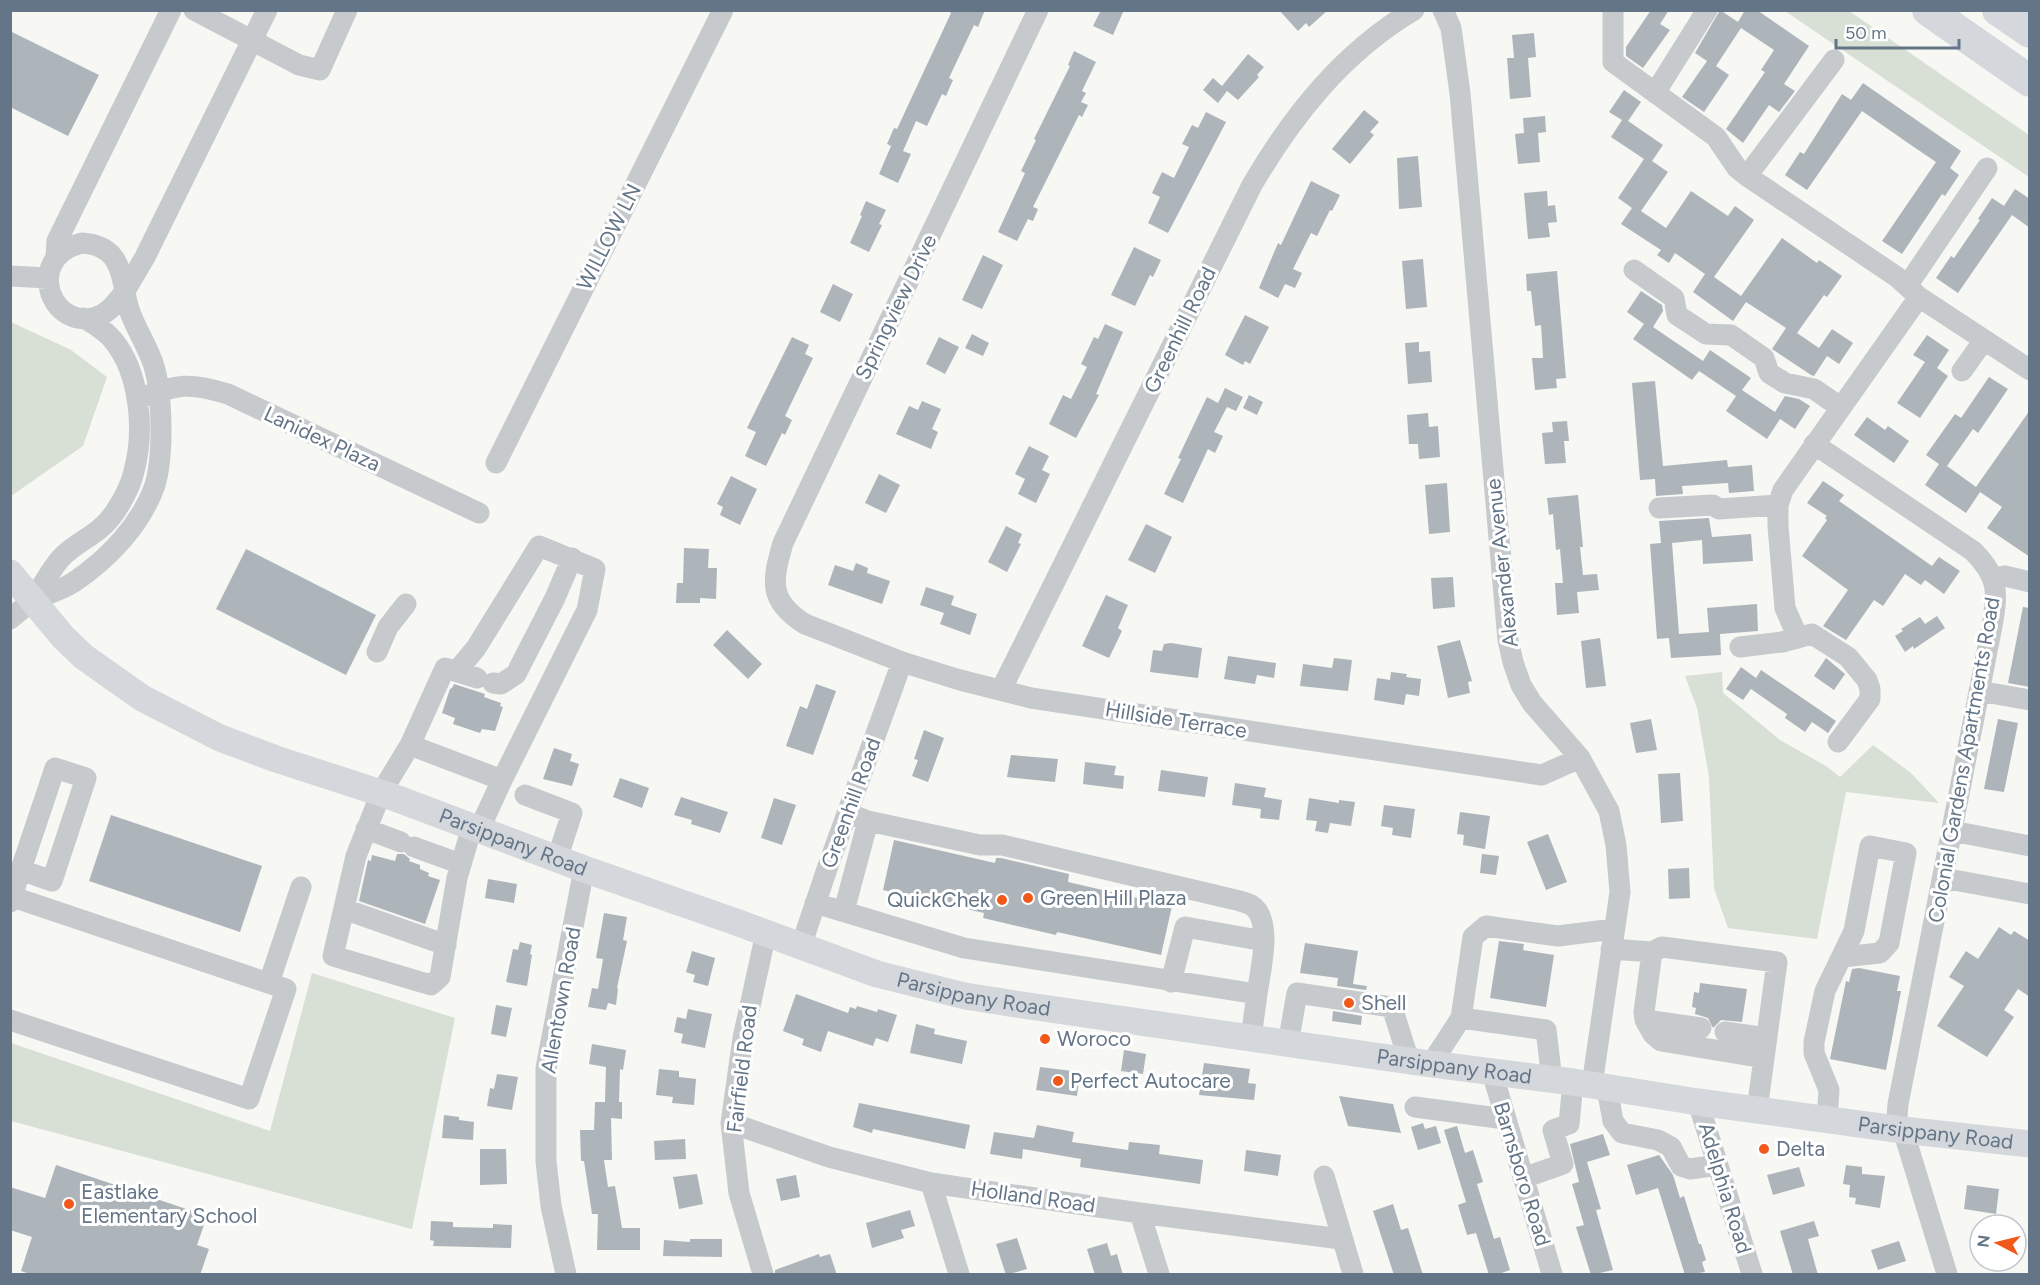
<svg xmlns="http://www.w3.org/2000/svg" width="2040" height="1285" font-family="Figtree,sans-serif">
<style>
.green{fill:#d8dfd4}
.building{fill:#adb5bb}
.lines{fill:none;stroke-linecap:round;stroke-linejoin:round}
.minor{stroke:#c6cacd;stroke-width:21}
.major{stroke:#d4d8dd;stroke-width:27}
.highway{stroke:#d4d8dd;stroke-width:32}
.poi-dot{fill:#f0591a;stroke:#fff;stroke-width:2}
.labels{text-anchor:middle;stroke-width:6;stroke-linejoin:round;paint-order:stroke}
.street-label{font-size:21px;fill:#647587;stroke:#fff}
.poi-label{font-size:21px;fill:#647587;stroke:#fff;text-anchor:start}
</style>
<rect width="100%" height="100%" fill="#f7f7f3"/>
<path class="green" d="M1785,11h64l180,124v42z
M11,322l60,28 36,27 -24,69 -72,50z
M1722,672l1,21 57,47 46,26 14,11 33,-32 38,28 28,30 -93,-11 -29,147 -89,-11 -14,-40 -5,-111 -12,-69 -12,-32z
M312,973l143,45 -43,211 -401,-108v-78l259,88z"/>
<path class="building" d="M947,10h38l-7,17 -4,-2 -25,53 4,2 -7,16 -4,-2 -15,32 -11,-5 -13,30 8,3 -13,29 -19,-9 12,-28 -4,-2 7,-16 3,1 54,-116z
M1101,10h23l-11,25 -20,-9z
M1279,10h49l-19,17 -3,-4 -8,8z
M1651,10h18l-9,14 10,6 -27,38 -17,-12v-9z
M1720,10l18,12 7,-12h12l52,36 -25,38 11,7 -16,21 -10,-7 -26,38 -17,-14 39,-57 -4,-2 13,-20 -33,-22 -25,38 13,9 -25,37 -22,-15 25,-36 -12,-8z
M10,31l89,44 -31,61 -58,-29z
M1534,33l2,24 -8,1 3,39 -21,2 -3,-41h7l-2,-23z
M1074,51l22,11 -14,29 4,2 -5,9 7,3 -6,12 -3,-2 -46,92 5,2 -5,12 -5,-2 -11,22 -19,-9 27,-59 -4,-2 15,-31 -2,-1 36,-73 -2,-1z
M1248,54l16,13 -7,8 2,2 -21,23 -11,-9 -9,12 -15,-13 10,-12 9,8z
M1863,83l98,68 -11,17 9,7 -14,21 -3,-2 -40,60 -20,-13 54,-79 -28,-19 -46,-32 -55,79 -22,-15 15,-23 4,2 38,-60 9,6z
M1624,90l17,12 -13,19 35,24 -11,16 16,11 -27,39 25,17 25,-37 37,25 7,-10 19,14 -40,57 27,19 41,-58 35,25 2,-3 23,16 -15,21 -3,-2 -27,38 22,15 13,-19 21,14 -14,21 -12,-8 -13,20 -3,-1 -39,-26 14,-21 -40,-26 -13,19 -40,-29 12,-18 -30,-21 -6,10 -12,-8 4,-5 -40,-26 11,-16 -14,-10 26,-39 -33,-22 11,-17 -13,-8z
M1364,110l15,12 -9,10 4,3 -24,29 -18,-15z
M1206,112l20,10 -58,111 -20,-10 12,-26 -8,-4 10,-21 12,6 15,-31 -7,-3 10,-19 6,3z
M1545,116l1,16 -8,1 2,29 -22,2 -3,-30 9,-1 -1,-15z
M1418,156l4,51 -23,2 -2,-51z
M1311,181l29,14 -8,16 -2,-1 -13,26 -6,-3 -18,36 9,4 -7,15 -10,-4 -7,14 -19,-10 19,-45 3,2z
M2015,189l15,10v29l-18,-13 -54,78 -22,-15 15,-22 3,2 26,-38 -2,-1 14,-21 12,8z
M1547,191l1,15 7,-1 2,17 -9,1 2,14 -22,2 -4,-46z
M866,201l20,9 -7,14 3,1 -13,27 -19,-9 12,-27 -2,-1z
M1134,247l27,13 -8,17 -3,-2 -15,31 -24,-11z
M983,255l20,10 -21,44 -20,-9z
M1423,259l4,48 -21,2 -4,-48z
M1557,271l9,107 -10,1 1,9 -22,2 -3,-32h11l-2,-33 -6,1 -4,-35h-4l-1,-17z
M833,284l20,10 -13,28 -20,-10z
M1641,291l21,14 1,6 -10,16 50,34 7,-11 41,28 -9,12 33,22 10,-16 14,3 11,7 -15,23 -15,-10 -13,20 -41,-28 10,-15 -37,-25 -7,9 -59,-41 11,-15 -17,-12z
M1245,315l24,12 -19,37 -5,-3 -2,4 -18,-10z
M1105,324l18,8 -27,62 3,1 -23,43 -27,-14 14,-29 8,4 16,-32 -6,-3 13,-27 4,2z
M972,334l17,9 -6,13 -18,-8z
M1927,335l22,15 -12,18 11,8 -28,42 -23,-15 28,-41 -12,-7z
M792,337l17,8 -4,9 8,4 -28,58 7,4 -7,15 -3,-2 -16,33 -21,-10 11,-24 -9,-4z
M939,337l20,10 -14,27 -19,-10z
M1419,342v10l11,-1 2,31 -24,2 -3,-41z
M1989,377l19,12 -30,44 -5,-4 -26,37 29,21 54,-77v147l-43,-29 15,-21 -22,-15 -14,21 -41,-28 14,-21 -13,-9 29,-41 6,4z
M1655,381l8,85 64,-6 1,7 24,-2 2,26 -25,2 -1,-10 -46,3 1,8 -27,2 -1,-17 -15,1 -8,-97z
M1225,388l18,9 -7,14 -9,-4 -13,25 9,4 -8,17 -7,-4 -25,54 -19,-9 17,-35 -3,-1 29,-61 11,6z
M1249,395l14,7 -6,13 -14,-7z
M922,401l19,8 -9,20 6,3 -7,17 -35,-15 13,-28 9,4z
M1428,413l1,14 9,-1 2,31 -21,2 -1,-15h-9l-2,-29z
M1867,417l18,13 3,-4 21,15 -15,22 -40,-28z
M1567,421l2,20h-5l2,22 -21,1 -3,-31 11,-1 -1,-10z
M1029,446l20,10 -7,14 8,4 -14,29 -18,-9 7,-15 -10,-5z
M879,474l21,11 -14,28 -21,-10z
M731,476l26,13 -17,36 -20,-10 3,-8 -6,-3z
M1823,481l21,14 -5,6 93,65 7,-9 21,14 -16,23 -19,-14 -4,5 -16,-11 -22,32 -9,-6 -28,40 -23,-14 25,-36 -46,-34 25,-36 -2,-2 2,-2 -20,-13z
M1447,483l3,49 -21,2 -4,-49z
M1578,495l5,52h-3l3,28 14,-1 2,16 -22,2 2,21 -22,2 -2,-32h8l-3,-34 -4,1 -3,-36 -4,1 -2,-17z
M1709,518l3,19 39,-3 2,27 -50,3 -1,-24 -30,3 7,91 30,-2 -2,-24 50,-4 1,27 -38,3 1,21 -50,3 -2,-20 -12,1 -7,-95 11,-1 -2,-22z
M1146,524l26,13 -17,36 -27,-13z
M1006,526l16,8 -4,9 3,1 -14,28 -19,-10z
M684,548l25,1 -1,19h9l-1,31 -16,-1v5h-24l1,-20h6z
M246,549l130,66 -30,60 -130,-66z
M856,563l12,5 -1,5 23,8 -8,23 -54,-19 7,-20 18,6z
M1453,577l2,30 -22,2 -2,-31z
M926,587l28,9 -3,9 26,9 -7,21 -30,-11 4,-11 -24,-8z
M1106,595l22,10 -10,23 4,3 -13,27 -27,-12z
M2023,607l7,1v79l-22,-4z
M1937,616l8,12 -31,21 -1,-3 -8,6 -10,-16 8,-5 -2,-2 19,-12 5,7z
M727,630l35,34 -14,15 -35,-34z
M1600,638l6,48 -20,2 -5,-47z
M1460,640l12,41 -4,1 2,11 -22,5 -11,-52z
M1171,643l31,5 -4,30 -48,-6 3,-22 9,1 2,-7z
M1228,656l48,7 -2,15 -17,-3 -2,9 -31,-5z
M1334,658l18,2 -4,31 -48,-5 3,-22 29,4z
M1826,658l19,16 -11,16 -20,-14z
M1741,667l15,11 5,-8 75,51 -8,12 -16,-11 -7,10 -20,-14 2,-4 -36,-25 -8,11 -17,-11z
M1391,672l16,2 -1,3 15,2 -2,17 -13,-2 -2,11 -30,-5 3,-22 13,2z
M454,684l31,10 -1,3 17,6 -1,3 3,1 -8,24 -13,-2 -2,4 -27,-9 2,-6 -13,-5 8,-24 2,-1z
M816,684l20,7 -23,64 -27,-9 14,-40 7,3z
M1651,719l6,31 -21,3 -6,-30z
M1998,719l20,4 -14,69 -20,-3z
M924,730l20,8 -16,44 -16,-6 6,-16 -4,-1z
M554,748l18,6 -2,7 9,3 -7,22 -29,-7z
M1011,755l47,4 -3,23 -48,-5z
M1085,762l31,4 -2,9 10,1 -1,13 -40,-5z
M1161,770l47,7 -3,20 -47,-6z
M1680,773l3,48 -22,2 -3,-49z
M620,778l29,10 -7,20 -29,-11z
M1235,783l31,5 -2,9 18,3 -3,20 -19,-2 1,-9 -29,-4z
M681,797l47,15 -8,21 -29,-9 1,-4 -18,-5z
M774,798l22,7 -14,40 -21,-7z
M1309,798l30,5v-3l16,2 -4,24 -21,-3 -2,10 -13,-2 2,-10 -11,-1z
M1384,805l31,4 -4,29 -19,-3 1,-7 -12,-2z
M1460,812l30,4 -5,33 -22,-4 1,-10 -7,-1z
M111,815l151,51 -22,66 -151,-51z
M1548,834l19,48 -21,8 -19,-48z
M894,840l101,23 1,-5h5l68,16 -1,8 104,24 -11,49 -104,-23 -1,3 -73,-17 1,-5 -101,-23z
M397,854h7l6,5 -1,2 11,4v4l9,4 -1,3 12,4 -15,44 -66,-23 9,-41 3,1 1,-6 23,6z
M1482,854l17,2 -3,19 -16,-2z
M1689,868l1,30 -21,1 -1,-30z
M488,879l29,5 -3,19 -29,-5z
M604,913l23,4 -4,23 4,1 -10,47 1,1 -2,16 -8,-2 -2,7 -18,-3 4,-19 6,1 5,-30 -7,-1z
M1999,927l12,8 3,-4 16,10v56l-12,-8 -14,21 10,7 -27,40 -50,-31 27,-40 -15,-9 17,-26 12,8z
M1499,941l25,3 -1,6 31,5 -8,52 -56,-9z
M520,942l12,3 -2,9 2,1 -5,31 -21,-4 7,-33 5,1z
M1305,943l53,8 -5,33 14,2 -1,4 -29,-4 1,-8 -38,-5z
M692,951l23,7 -7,28 -15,-4 2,-7 -9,-3z
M1859,968l41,8 -3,15h4l-15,79 -56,-11 16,-78 3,1 3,-13z
M1700,983l47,6 -5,33 -21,-2 -8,8 -5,-10 -13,-4 1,-6 -4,-1 2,-15 5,1z
M796,994l52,19 2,-6 6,2 1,-3 20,6 1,-3 19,6 -9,27 -12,-4 -3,8 -45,-15 -7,21 -19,-7 2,-6 -21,-8z
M496,1005l16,3 -6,29 -15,-3z
M688,1009l24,5 -7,34 -24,-5 2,-9 -9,-2 3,-15 9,2z
M1333,1011l29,5 -1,9 -29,-4z
M916,1024l19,5 -1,5 33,7 -5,23 -52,-11z
M592,1044l34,6 -3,20 -3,-1 -1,33h3v17l-11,-1 1,42h-8l4,27 7,-1 7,42h18v22h-43l1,-36h-6l-8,-53h-3l-1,-31h14l1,-28h10l1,-35 -17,-3z
M1124,1050l22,4 -3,20 -22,-3z
M1204,1063l46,6 -2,14 8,1 -2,16 -55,-5z
M1040,1067l40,5 -3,24 -41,-6z
M659,1069l20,2v6l17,2 -2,26 -22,-2 1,-6 -17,-2z
M497,1074l21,3 -6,33 -25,-4 3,-18 4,1z
M1339,1096l54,8 8,29 -53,-7z
M859,1103l111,22 -5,24 -92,-20 -1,4 -19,-6z
M444,1115l15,2v3l15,2 -1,18 -31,-2z
M1423,1123l2,6 11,-3 5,17 -23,7 -7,-23z
M1037,1125l37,7 -2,10 56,8 1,-8 31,3 -1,9 44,6 -3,24 -120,-17 1,-8 -58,-10 -1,10 -32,-5 4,-22 40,6z
M1457,1126l8,27 8,-3 10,32 -6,2 17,55 6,-2 10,33 -14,5h-7l-13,-42 -9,2 -9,-30 8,-3 -22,-72z
M1603,1134l7,21 -23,7 14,47 -5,1 17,60 -22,5 -15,-48 8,-2 -12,-41 7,-2 -9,-38z
M685,1139l1,20 -31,1 -1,-19z
M480,1149h26l1,35 -27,1z
M1246,1150l35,5 -3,21 -34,-5z
M1659,1155l14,20 7,23 4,-2 15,48h2l5,16 -4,2 3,10 -20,3 -27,-87 -22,7 -9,-30z
M56,1165l151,51 -10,29 12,4 -9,26h-167l-12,-4 11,-34 -22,-7v-43l35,11z
M1846,1165l16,2v7l23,2 -5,32 -25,-4 1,-6 -7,-1 1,-12 -7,-1z
M1799,1167l6,19 -32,9 -6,-20z
M697,1174l6,30 -24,5 -6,-32z
M796,1175l4,22 -19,4 -5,-22z
M1967,1185l32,4 -3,25 -32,-5z
M1393,1204l8,26 7,-2 15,47h-29l-21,-64z
M910,1210l5,16 -14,4 3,8 -32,10 -6,-25z
M431,1221l22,1v5l40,1v-4l19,1 -1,23 -78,-2 1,-5 -4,-1z
M1814,1221l5,15 -11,3 10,36h-25l-13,-44z
M1017,1238l10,31 -21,6 -10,-31z
M690,1239h32v18l-59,-1 1,-16 26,2z
M1899,1241l7,20 -28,9 -7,-20z
M1107,1243l4,13 6,-2 6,21h-28l-8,-26z
M819,1254l1,3 10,-3 7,21h-62v-5z"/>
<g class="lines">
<path class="minor" d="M194,10l105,55 21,5 27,-60
M1038,10l-255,533c-11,38 -15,58 22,81l97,38 58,18 71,18 511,77 38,-17
M1443,10l8,18 9,65 48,547 5,22 8,23 11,18 48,55 29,53 7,34 4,47 -28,193
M1613,10v52l103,75 21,31 10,8 150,101 22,20 111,73
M1655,93l52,-83
M1747,176l87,-116
M82,243c31,2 38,20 43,48 -6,8 -13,18 -22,23 -49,25 -83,-56 -21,-71z
M56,258l1,-17 114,-231
M1634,270l40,28 3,17 29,19 25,1 33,23 5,15 16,10 29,6 26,18
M10,276l38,2
M1907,286l80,-118
M1962,371l22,-31
M137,399c41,-14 49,-18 91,-5l251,119
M1814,444l159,107c26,26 25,41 19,75l-94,478 -2,25
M496,463l227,-453
M1659,508l54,-3 6,4 59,-4
M1994,579l11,-3 25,6
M32,600c13,-5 30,-10 42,-18 34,-23 67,-57 81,-97 5,-17 6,-36 6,-54 0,-23 -1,-47 -8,-68 -9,-25 -25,-45 -28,-72l20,-34 122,-247
M10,619c7,-6 15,-12 21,-18 11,-13 18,-29 29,-42 16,-18 39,-23 55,-47 8,-12 16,-27 19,-41 11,-41 6,-98 -21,-131 -8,-10 -19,-16 -29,-22
M1798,638l-13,-30 -7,-82v-21l5,-15 136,-193
M1740,647l42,-5 30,-8 36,23 19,23 3,9v10l-32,43
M377,652l11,-25 18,-23
M457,671l19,-23 63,-102 56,23 -8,41 -85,170
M493,683l8,1 15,-10 39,-76 17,-40
M1001,690l251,-505c41,-70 91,-133 162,-175
M1979,691l51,9
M410,745l35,-77 32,10
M525,795l47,18 -15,46
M868,821l112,24h22l217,51c10,3 23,4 32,9 23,14 9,67 6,89
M472,827l-15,51 -17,99 -9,8 -98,-29 23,-100 25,-63 29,-48 92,35 -23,50
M366,829l35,13
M1952,831l78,15
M414,847l47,17
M1943,878l87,16
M10,896l276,93 -37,110 -239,-79
M10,902l45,-134 31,10 -34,103 -31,-11
M815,903l149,45 293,46 -6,44
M344,909l102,36
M844,911l24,-90 -13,-5
M801,946l27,-80 74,-204
M1611,949l41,3 10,-5 115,15 -20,148
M1652,952l-8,60 1,8 8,14 8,7 103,17
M1171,982l14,-55 79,14
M269,983l32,-96
M1461,1018l85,12 6,50
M1645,1020l56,8
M1725,1032l42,6
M1288,1044l9,-51 95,14 17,54
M1431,1064l30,-46 12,-81 13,-11 72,10 56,-7
M1492,1072l60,202
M1607,1088l6,33 9,12 36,7 13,7 10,19 9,3 28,-4
M1698,1102l54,172
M1415,1107l90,12
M1827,1120l2,-30 -15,-37v-11l11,-51 29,-60 16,-85 36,7 -17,90 -9,10 -38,4
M731,1123l98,34 102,26 209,30 201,26
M1903,1130l44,144
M1324,1176l29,98
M1523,1178l40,-14 -10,-34 16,-6 4,-42
M931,1183l28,91
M1140,1213l19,61
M566,1274l-15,-68 -5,-45v-93l38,-199
M763,1274l-24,-81 -8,-70 12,-85 23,-105"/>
<path class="major" id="s1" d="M10,573l53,64 21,20 58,41 78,40 56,21 114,37 194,73 152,53 141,52 88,22 57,9 409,59 142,18 125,20 205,28 127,14"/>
<path class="highway" d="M1928,10l102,71
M1998,10l32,22"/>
</g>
<g class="poi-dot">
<circle cx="1028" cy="898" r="6"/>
<circle cx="1002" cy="900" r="6"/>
<circle cx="1349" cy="1003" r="6"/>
<circle cx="1045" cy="1039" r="6"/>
<circle cx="1058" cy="1081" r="6"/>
<circle cx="1764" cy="1149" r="6"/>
<circle cx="69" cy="1204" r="6"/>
</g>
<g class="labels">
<g class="street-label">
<text transform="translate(609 237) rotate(-63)" y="7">WILLOW LN</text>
<text transform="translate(896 307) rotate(-64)" y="7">Springview Drive</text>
<text transform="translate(1180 330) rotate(-64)" y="7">Greenhill Road</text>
<text transform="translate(322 439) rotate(25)" y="7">Lanidex Plaza</text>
<text transform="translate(1502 563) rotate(-96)" y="7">Alexander Avenue</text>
<text transform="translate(1176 720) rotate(9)" y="7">Hillside Terrace</text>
<text transform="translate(1964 760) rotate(-80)" y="7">Colonial Gardens Apartments Road</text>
<text transform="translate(851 803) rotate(-70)" y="7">Greenhill Road</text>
<text dy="7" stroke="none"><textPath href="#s1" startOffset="582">Parsippany Road</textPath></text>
<text dy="7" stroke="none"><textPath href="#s1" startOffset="1068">Parsippany Road</textPath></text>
<text transform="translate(561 1000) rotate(-80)" y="7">Allentown Road</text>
<text dy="7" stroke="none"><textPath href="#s1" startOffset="1554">Parsippany Road</textPath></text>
<text transform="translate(742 1069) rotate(-83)" y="7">Fairfield Road</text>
<text dy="7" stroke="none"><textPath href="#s1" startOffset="2040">Parsippany Road</textPath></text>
<text transform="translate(1522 1174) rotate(73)" y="7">Barnsboro Road</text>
<text transform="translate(1725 1188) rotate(73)" y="7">Adelphia Road</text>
<text transform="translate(1033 1197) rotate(8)" y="7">Holland Road</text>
</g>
<g class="poi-label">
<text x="1040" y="905">Green Hill Plaza</text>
<text x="990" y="907" text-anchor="end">QuickChek</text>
<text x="1361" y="1010">Shell</text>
<text x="1057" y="1046">Woroco</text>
<text x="1070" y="1088">Perfect Autocare</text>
<text x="1776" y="1156">Delta</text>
<text x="81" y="1199">Eastlake<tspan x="81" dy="24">Elementary School</tspan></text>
</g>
</g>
<rect width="2040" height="1285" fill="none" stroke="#647587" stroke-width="24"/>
<g transform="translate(1998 1243) rotate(277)"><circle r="28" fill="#ffffff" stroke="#c1c8cf" stroke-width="1.5"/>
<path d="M0-4.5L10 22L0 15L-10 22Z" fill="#f0591a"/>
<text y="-9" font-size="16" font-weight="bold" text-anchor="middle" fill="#647587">N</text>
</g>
<path d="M1836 39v9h123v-9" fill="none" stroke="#647587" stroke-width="3"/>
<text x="1845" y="39" font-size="18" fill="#647587" stroke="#ffffff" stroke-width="4.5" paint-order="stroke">50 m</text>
</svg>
